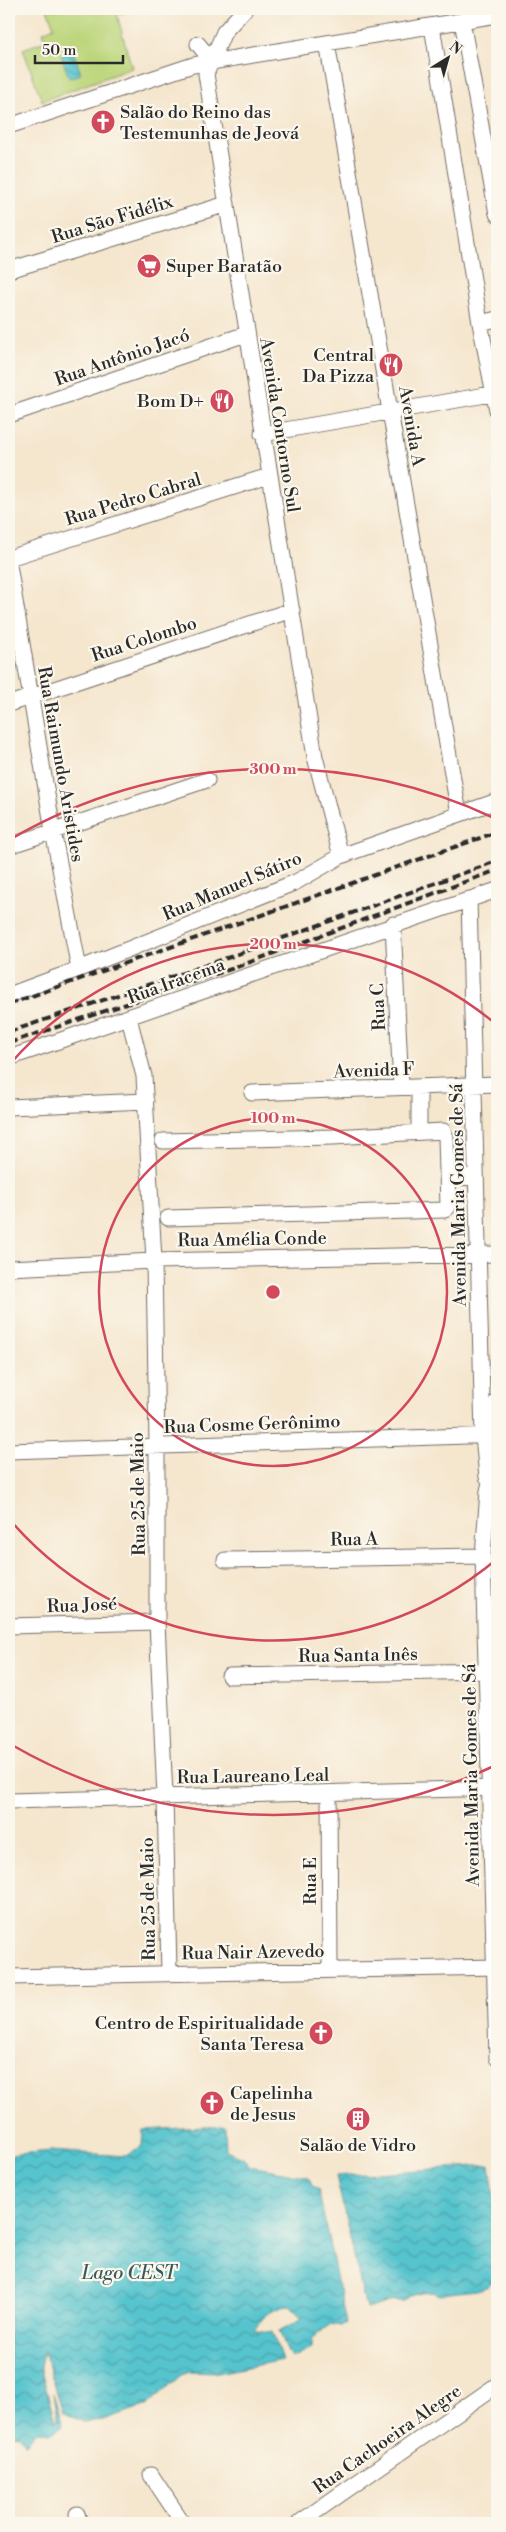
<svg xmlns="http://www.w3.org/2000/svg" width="506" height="2532" font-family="'Libre Bodoni',serif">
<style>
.pitch{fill:#bcd57a;stroke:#748052}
.water{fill:url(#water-waves);stroke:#41787c}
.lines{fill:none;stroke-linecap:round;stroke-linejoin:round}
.minor-casing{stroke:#726c64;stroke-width:17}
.minor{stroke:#fff;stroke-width:15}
.rail{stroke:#2b2b2b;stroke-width:4;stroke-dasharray:8 4;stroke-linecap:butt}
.ring{fill:none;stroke:#d1495b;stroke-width:2.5}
.labels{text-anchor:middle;stroke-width:4.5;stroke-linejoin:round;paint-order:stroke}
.poi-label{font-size:18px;fill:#2b2b2b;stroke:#fbf7ec;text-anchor:start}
.street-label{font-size:18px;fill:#2b2b2b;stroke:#fbf7ec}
.water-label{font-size:19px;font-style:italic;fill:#38595c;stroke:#fbf7ec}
.centre{fill:#d1495b;stroke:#fbf7ec;stroke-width:2.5}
.ring-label{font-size:15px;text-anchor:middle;font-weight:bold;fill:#d1495b;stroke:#fbf7ec;stroke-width:4.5;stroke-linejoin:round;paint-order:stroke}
</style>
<defs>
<pattern id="water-waves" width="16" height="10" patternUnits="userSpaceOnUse" patternTransform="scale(1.25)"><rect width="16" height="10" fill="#57c4ce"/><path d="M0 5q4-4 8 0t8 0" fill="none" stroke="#489fa7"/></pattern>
</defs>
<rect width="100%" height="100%" fill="#fbf7ec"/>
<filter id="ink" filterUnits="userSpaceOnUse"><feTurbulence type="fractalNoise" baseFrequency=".02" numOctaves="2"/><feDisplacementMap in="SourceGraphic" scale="10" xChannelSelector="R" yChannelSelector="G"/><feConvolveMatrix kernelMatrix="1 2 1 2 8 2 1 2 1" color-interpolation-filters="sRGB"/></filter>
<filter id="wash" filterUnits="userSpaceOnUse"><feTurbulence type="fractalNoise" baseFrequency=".0096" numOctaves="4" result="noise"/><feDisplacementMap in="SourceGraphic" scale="20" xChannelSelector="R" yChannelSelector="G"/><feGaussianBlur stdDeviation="1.12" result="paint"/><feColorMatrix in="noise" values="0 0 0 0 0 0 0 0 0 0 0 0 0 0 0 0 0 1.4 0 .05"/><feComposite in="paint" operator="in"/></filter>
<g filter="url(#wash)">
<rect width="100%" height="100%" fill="#f5e6ce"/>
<path class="pitch" d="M47,9h88l-18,6 15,53 -90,33 -19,-52 22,-8 -2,-9 11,-5z"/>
<path class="water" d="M73,51l8,23 -12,4 -8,-23z
M225,2126l1,24 17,7 7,9 59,11 3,9 6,3 28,134 -5,3 -11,-2 -18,15v9l-21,10 -12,-27 23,-13 -12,-12c-21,2 -23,7 -36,24l18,2 10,28 -65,13 -27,-1 -9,3 -33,30 -45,15 -20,2 -20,-10 -19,-61 -4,15 15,56 2,-4 -4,-25 10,33 -13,7 -13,-1 -11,12 -6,-9 -11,-1v-279l41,-4 76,5 16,-10 1,-16z
M490,2165c3,22 16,109 -2,121 -12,7 -35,4 -50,10l-5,-4 -11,1 -12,3 -6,5h-10l-28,8 -30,-133z"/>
</g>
<g filter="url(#ink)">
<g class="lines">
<defs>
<path id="minor" d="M245,9l-21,23 -18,42 109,683 26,99
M462,21l35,193
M432,26l48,297 17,87
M327,43l132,771
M198,44l14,17
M9,126l184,-61 304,-50
M9,270l218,-66
M480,323l17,-4
M9,415l237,-81
M262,434l235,-41
M9,558l260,-82
M9,565l44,266 26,138
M9,704l283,-94
M9,846l198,-66
M469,899l14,537 4,41
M393,924l8,163
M9,995l70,-26 217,-87 45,-26 156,-55
M129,1018l15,58 10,185 3,185v176l8,175 4,175
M9,1058l488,-168
M252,1093l245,-9
M9,1107l137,-6
M419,1132v-45
M163,1141l170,-4 110,-6 3,6 2,70 -3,3 -277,8
M448,1178l28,-2
M9,1268l145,-7 343,-7
M485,1430l12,-29
M9,1451l488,-16
M497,1453l-9,38 -5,65 14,502
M225,1560l258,-4
M9,1626l148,-4
M229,1676l258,-5
M329,1793l1,176
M9,1801l488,-13
M9,1977l488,-10
M151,2475l32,48
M77,2514l3,9
M299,2523l198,-138"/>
</defs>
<use href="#minor" class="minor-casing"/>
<use href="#minor" class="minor"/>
<path class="rail" d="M9,1004l488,-172
M9,1032l218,-74 270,-97
M9,1043l225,-75 263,-98"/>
</g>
</g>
<g class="ring">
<circle cx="273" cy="1292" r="174"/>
<path d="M497 1559A348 348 0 0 1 10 1520M10 1064A348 348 0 0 1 497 1025"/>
<path d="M494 1766A523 523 0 0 1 12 1745M11 839A523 523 0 0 1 494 818"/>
</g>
<defs>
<symbol id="church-disc" viewBox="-11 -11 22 22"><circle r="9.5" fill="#d1495b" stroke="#fbf7ec"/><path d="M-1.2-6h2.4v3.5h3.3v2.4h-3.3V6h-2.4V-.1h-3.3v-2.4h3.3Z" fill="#fff"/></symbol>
<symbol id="supermarket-disc" viewBox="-11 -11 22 22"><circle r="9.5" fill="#d1495b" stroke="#fbf7ec"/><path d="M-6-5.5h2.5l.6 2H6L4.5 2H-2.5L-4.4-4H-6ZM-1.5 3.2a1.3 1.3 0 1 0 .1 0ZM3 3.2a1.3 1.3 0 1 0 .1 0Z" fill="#fff"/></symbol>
<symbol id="restaurant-disc" viewBox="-11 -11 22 22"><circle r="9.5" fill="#d1495b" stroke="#fbf7ec"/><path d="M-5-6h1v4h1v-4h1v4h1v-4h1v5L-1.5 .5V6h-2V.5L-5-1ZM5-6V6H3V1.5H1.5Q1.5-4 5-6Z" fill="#fff"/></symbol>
<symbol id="building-disc" viewBox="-11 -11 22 22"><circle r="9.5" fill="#d1495b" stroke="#fbf7ec"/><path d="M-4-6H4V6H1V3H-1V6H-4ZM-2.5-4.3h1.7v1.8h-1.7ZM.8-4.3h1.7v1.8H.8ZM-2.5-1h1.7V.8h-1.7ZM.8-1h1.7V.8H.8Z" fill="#fff"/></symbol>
</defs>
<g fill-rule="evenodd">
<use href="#church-disc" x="89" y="108" width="28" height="28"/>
<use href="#supermarket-disc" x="135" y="252" width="28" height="28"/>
<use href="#restaurant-disc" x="377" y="351" width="28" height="28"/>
<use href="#restaurant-disc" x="208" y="387" width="28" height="28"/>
<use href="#church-disc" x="307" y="2019" width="28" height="28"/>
<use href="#church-disc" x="198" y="2089" width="28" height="28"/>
<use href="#building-disc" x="344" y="2105" width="28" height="28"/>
</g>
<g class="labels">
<g class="poi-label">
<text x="120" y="118">Salão do Reino das<tspan x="120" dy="21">Testemunhas de Jeová</tspan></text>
<text x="166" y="272">Super Baratão</text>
<text x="374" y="361" text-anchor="end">Central<tspan x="374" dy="21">Da Pizza</tspan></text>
<text x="204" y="407" text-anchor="end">Bom D+</text>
<text x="304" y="2029" text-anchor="end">Centro de Espiritualidade<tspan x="304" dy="21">Santa Teresa</tspan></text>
<text x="230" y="2099">Capelinha<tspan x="230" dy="21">de Jesus</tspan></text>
<text x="358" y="2151" text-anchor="middle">Salão de Vidro</text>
</g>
<g class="street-label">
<text transform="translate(112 219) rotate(-17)" y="6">Rua São Fidélix</text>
<text transform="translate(122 357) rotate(-19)" y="6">Rua Antônio Jacó</text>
<text transform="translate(280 425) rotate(81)" y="6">Avenida Contorno Sul</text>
<text transform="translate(412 426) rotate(80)" y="6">Avenida A</text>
<text transform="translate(133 499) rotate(-17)" y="6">Rua Pedro Cabral</text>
<text transform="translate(144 639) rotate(-18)" y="6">Rua Colombo</text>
<text transform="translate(61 764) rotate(80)" y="6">Rua Raimundo Aristides</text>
<text transform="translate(232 886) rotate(-23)" y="6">Rua Manuel Sátiro</text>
<text transform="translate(176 981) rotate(-20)" y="6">Rua Iracema</text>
<text transform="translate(378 1007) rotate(-93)" y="6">Rua C</text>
<text transform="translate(374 1070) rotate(-2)" y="6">Avenida F</text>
<text transform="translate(458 1195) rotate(-91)" y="6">Avenida Maria Gomes de Sá</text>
<text transform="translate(252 1239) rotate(-1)" y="6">Rua Amélia Conde</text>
<text transform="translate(252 1424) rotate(-2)" y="6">Rua Cosme Gerônimo</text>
<text transform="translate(138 1494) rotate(-91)" y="6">Rua 25 de Maio</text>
<text transform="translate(354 1539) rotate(-1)" y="6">Rua A</text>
<text transform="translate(82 1605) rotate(-2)" y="6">Rua José</text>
<text transform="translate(358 1655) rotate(-1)" y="6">Rua Santa Inês</text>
<text transform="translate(471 1775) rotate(-91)" y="6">Avenida Maria Gomes de Sá</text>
<text transform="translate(253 1776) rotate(-1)" y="6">Rua Laureano Leal</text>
<text transform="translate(310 1881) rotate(-90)" y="6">Rua E</text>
<text transform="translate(148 1899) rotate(-91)" y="6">Rua 25 de Maio</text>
<text transform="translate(253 1952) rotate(-1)" y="6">Rua Nair Azevedo</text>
<text transform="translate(387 2439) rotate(-35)" y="6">Rua Cachoeira Alegre</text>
</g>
<g class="water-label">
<text x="129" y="2279">Lago CEST</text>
</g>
</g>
<circle cx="273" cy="1292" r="8" class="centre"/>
<g class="ring-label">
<text x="273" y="774">300 m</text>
<text x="273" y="949">200 m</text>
<text x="273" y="1123">100 m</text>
</g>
<rect width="506" height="2532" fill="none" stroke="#fbf7ec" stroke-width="30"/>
<g transform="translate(448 58) rotate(37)" stroke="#fbf7ec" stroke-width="4" paint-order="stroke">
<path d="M0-4L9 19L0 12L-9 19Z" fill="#2b2b2b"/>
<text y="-8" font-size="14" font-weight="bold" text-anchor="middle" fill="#2b2b2b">N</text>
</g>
<path d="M35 55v8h88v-8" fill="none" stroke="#2b2b2b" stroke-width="2.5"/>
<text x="42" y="55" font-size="15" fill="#2b2b2b" stroke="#fbf7ec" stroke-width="4" paint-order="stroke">50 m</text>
</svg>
